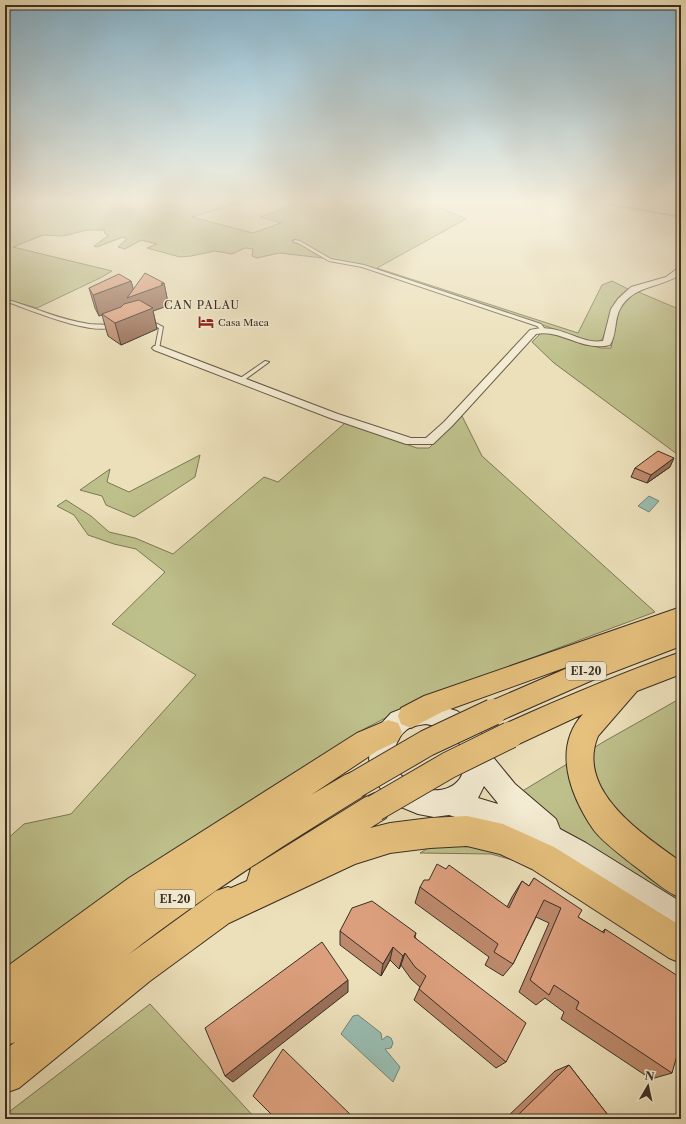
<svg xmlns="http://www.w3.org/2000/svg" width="686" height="1124" font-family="'Libre Caslon Text',serif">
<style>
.green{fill:#bec08b;stroke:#7c7858}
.water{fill:#99bdb2;stroke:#73847a}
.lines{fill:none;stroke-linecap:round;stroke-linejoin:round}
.stream{stroke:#73847a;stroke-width:2}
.lane-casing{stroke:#675b4a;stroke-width:2}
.street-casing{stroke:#675b4a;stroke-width:2}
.secondary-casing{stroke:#3b2f25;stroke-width:2}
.highway-casing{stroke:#3b2f25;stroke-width:2}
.lane{fill:#f3ebd2;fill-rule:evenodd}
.street{fill:#f3ebd2;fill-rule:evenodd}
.secondary{fill:#f3ebd2;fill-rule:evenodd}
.highway{fill:#e6c07d;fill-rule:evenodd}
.highway-bridge-casing{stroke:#3b2f25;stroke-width:28;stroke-linecap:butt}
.highway-bridge{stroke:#e6c07d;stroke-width:26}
.wall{fill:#bd896c;stroke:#3b2f25}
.shaded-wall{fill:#9a6f58;stroke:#3b2f25}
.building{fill:#dc9f7d;stroke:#3b2f25}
.labels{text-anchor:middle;stroke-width:3;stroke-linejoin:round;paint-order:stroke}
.far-poi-label{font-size:10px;fill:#3b2f25;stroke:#f3ebd2;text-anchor:start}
.far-neighbourhood-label{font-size:11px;letter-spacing:1px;fill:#3b2f25;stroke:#f3ebd2}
.shield{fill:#f3ebd2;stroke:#726759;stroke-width:1}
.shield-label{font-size:11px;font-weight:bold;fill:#3b2f25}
</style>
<rect width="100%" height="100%" fill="#ece0ba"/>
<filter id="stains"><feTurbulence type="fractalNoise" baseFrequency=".005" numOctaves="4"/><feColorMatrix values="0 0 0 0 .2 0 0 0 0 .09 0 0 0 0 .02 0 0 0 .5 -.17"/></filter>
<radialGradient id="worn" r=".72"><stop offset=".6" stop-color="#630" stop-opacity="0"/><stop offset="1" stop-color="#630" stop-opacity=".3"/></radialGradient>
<path class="green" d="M5,201h242l-55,16 61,16 28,-10 -21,-6 45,-16h121l40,18 -89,49 201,65 24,-48 10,-4 16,8c-23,15 -15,33 -27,52l-8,1 -230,-77 -40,-7 -44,-5 -22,5 -5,-2 1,-7 -8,-1 -13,6 -17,-3 -24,5 -11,1 -33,-9 10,-4 -16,-4 -16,9 -7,-2 9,-8 -4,-2 -26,10 -3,-1 14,-10 -4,-4 1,-2h-18l-24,6 -20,-1 -30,12 99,24 -12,7 -63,30 -32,-9z
M636,291l45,19v147l-127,-94 -22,-21 9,-9h8l52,15h10l8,-38z
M462,416l20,40 173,156 -231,86 -58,30 -200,130 -161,121v-138l19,-17 47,-10 125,-139 -84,-51 53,-52 -29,-23 -22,-5 -26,-9 -14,-20 -17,-9 9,-6 25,16 18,16 26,6 38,16 91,-77 14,5 67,-59 72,25h12z
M200,455l-5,22 -61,40 -28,-12 -4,-9 -22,-6 30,-21 -3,13 22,10z
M681,698v263l-144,-94 -46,-13 -71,-1 185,-112z
M150,1004l106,115h-251v-4z"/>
<path class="water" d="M649,496l10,5 -10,11 -11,-6z
M358,1015l23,18 1,7 5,-4 4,2 2,5 -2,5 -6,1 15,18 -7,15 -52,-48 12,-18z"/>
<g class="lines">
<path class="stream" d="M591,201l90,16"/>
<defs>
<path id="lane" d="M295,240l5,1 31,18 33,6 177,59 4,5 -4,1 -4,-4 -175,-59 -33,-6 -31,-18 -4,-1 -1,-1z
M5,299c28,8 55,21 84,25 7,1 23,0 27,2 -21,12 -88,-17 -111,-25z
M146,320h4l13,7 -4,22 -4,-1 4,-20 -13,-6z
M265,361l4,1 -26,19h-4v-2z"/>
<path id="street" d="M678,268h3v6c-19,14 -49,11 -61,35 -6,11 -3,25 -10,36 -28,7 -48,-16 -74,-11l-84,92 -19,18h-27l-76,-26 -176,-68 -2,-2 2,-2h6l178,68 73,24h15l18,-16 86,-92c31,-8 48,15 73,11l8,-32 7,-10 13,-12 35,-10z"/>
<path id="secondary" d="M426,702l31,9 17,12 6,7 8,21 27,33 41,35 4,10 26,14 95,59v32l-11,-4 -104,-67 -48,-26 -69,-22 -15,2 -16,-3 -17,-7 -13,-9 -10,-13 -7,-17 -2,-9 2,-17 8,-16 12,-13 18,-7zM426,724c21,4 40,16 38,40 -1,6 -1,12 -6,17 -16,18 -53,8 -62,-14 -5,-15 1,-33 15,-40 5,-2 10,-2 15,-3zM484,786l13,16 1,2 -20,-6z"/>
<path id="highway" d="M681,607v19l-14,5 14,-5v20l-86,33 -93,41 -9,4 -9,-4 -4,-8 4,-8 102,-44 -144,52 -31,16 -10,-4 -3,-8 3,-8 23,-12z
M681,652v22l-44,17 -39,45c-23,55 46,99 83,126v36c-15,-6 -27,-17 -40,-27 -14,-11 -39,-29 -48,-42 -23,-34 -41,-81 -10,-115l-73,34 -10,-4 -4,-9 4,-9c60,-27 119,-52 181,-74z
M388,720l10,3 4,9 -4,9 -21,10 -66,44 34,-20 10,-4 10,4 5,10 -5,10c-81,50 -162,101 -237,160l88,-64 12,-4 3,1 16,-7 4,-13 113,-70 11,-5 11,5 4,10 -4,10 -16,10 20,-5 40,-5 37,-2 36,8 51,23 127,79v37l-12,-5 -137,-89 -32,-15 -33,-8 -37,2 -40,5 -35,11 -126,59 -79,58 -131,107 -14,5v-43l10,-8 -10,4v-78l124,-90 228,-145z"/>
</defs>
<use href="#lane" class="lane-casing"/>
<use href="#street" class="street-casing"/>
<use href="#secondary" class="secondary-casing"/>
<use href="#highway" class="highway-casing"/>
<use href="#lane" class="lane"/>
<use href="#street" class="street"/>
<use href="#secondary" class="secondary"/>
<use href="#highway" class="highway"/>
<defs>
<path id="highway-bridge" d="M355,785l72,-42 66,-31
M375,808l74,-43 61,-30"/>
</defs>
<use href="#highway-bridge" class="highway-bridge-casing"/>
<use href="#highway-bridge" class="highway-bridge"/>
</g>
<path class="wall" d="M131,281l2,8 31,-6 4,20 -1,1v2l-14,5 4,18 -36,16 -13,-9 -6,-21 -3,1 -4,-8 -6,-20z
M670,467l-23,16 -16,-6 4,-9z
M534,878l44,39 24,15 3,-3 67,144 -21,6 -90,-60 3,-7 -19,-14 -9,7 -17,-13 30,-69 -13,-6 -23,47 -10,12 -18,-11 4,-8 -74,-54 5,-16 87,20 5,-10 10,-16 7,5z
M340,931l76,2 -1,4 91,125 -10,6 -82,-68 6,-13 -9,-8 -10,-14 -2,4 -9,-9 -9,16 -41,-31z
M569,1065l42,54h-106l50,-48z"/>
<path class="shaded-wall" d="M131,281l4,14 29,-12 4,20 -1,1v2l-14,5 4,18 -36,16 -6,-22 14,-18 -30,11 -6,-21z
M674,458l-4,9 -23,16 4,-8z
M393,947l-3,13 -9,16 2,-12z
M405,953l-4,12 -2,4 4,-13z
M348,980v12l-115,90 -8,-6z"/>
<path class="building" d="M145,273l19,10 -3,1 2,1 -36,13z
M119,274l12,7 -38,14 -4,-7z
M139,300l14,8 -38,15 -13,-9 19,-7 3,-3z
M658,451l16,7 -23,17 -16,-7z
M437,864l9,5 3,-4 60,43 13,-27 7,5 5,-8 48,32 -4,7 26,16 1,-4 76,49v63l-9,32 -96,-64 3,-7 -25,-17 -5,10 -19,-15 31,-72 -17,-8 -31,64 -19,-12 4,-8 -78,-57 4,-7h5z
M372,901l44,32 -2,4 112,86 -20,39 -87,-73 7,-13 -11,-9 -10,-14 -2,3 -10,-9 -10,17 -43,-33 12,-23z
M322,942l26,38 -123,96 -20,-48z
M283,1049l72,70h-79l-23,-23z
M569,1065l42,54h-97z"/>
<linearGradient id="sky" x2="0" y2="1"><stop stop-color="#88b8d2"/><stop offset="0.56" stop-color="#f6f1e0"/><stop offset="1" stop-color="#f6f1e0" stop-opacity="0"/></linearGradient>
<rect width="686" height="359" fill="url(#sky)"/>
<defs>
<symbol id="hotel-bare" viewBox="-9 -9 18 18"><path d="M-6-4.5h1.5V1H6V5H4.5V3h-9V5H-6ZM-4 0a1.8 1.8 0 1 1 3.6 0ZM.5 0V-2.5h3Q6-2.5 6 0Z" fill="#8f2418" stroke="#f3ebd2" stroke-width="2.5" paint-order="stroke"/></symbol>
</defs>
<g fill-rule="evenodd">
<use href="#hotel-bare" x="195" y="311" width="22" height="22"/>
</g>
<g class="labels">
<g class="far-poi-label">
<text x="218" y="326">Casa Maca</text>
</g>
<g class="far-neighbourhood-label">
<text x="202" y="309">CAN PALAU</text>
</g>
<g class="shield">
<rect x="566" y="662" width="40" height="18" rx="3"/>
<rect x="155" y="890" width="40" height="18" rx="3"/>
</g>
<g class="shield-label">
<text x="586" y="675">EI-20</text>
<text x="175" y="903">EI-20</text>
</g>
</g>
<rect width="686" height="1124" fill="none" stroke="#ece0ba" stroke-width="20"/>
<rect x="6" y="6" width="674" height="1112" fill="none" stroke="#3b2f25" stroke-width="2"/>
<rect x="10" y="10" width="666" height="1104" fill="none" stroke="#3b2f25"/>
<g transform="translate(648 1086) rotate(9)" stroke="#f3ebd2" stroke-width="3" paint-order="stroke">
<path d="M0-3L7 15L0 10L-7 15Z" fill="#3b2f25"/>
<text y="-6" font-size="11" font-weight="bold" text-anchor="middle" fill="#3b2f25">N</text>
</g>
<rect width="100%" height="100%" filter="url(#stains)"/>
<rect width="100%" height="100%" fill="url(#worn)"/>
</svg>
